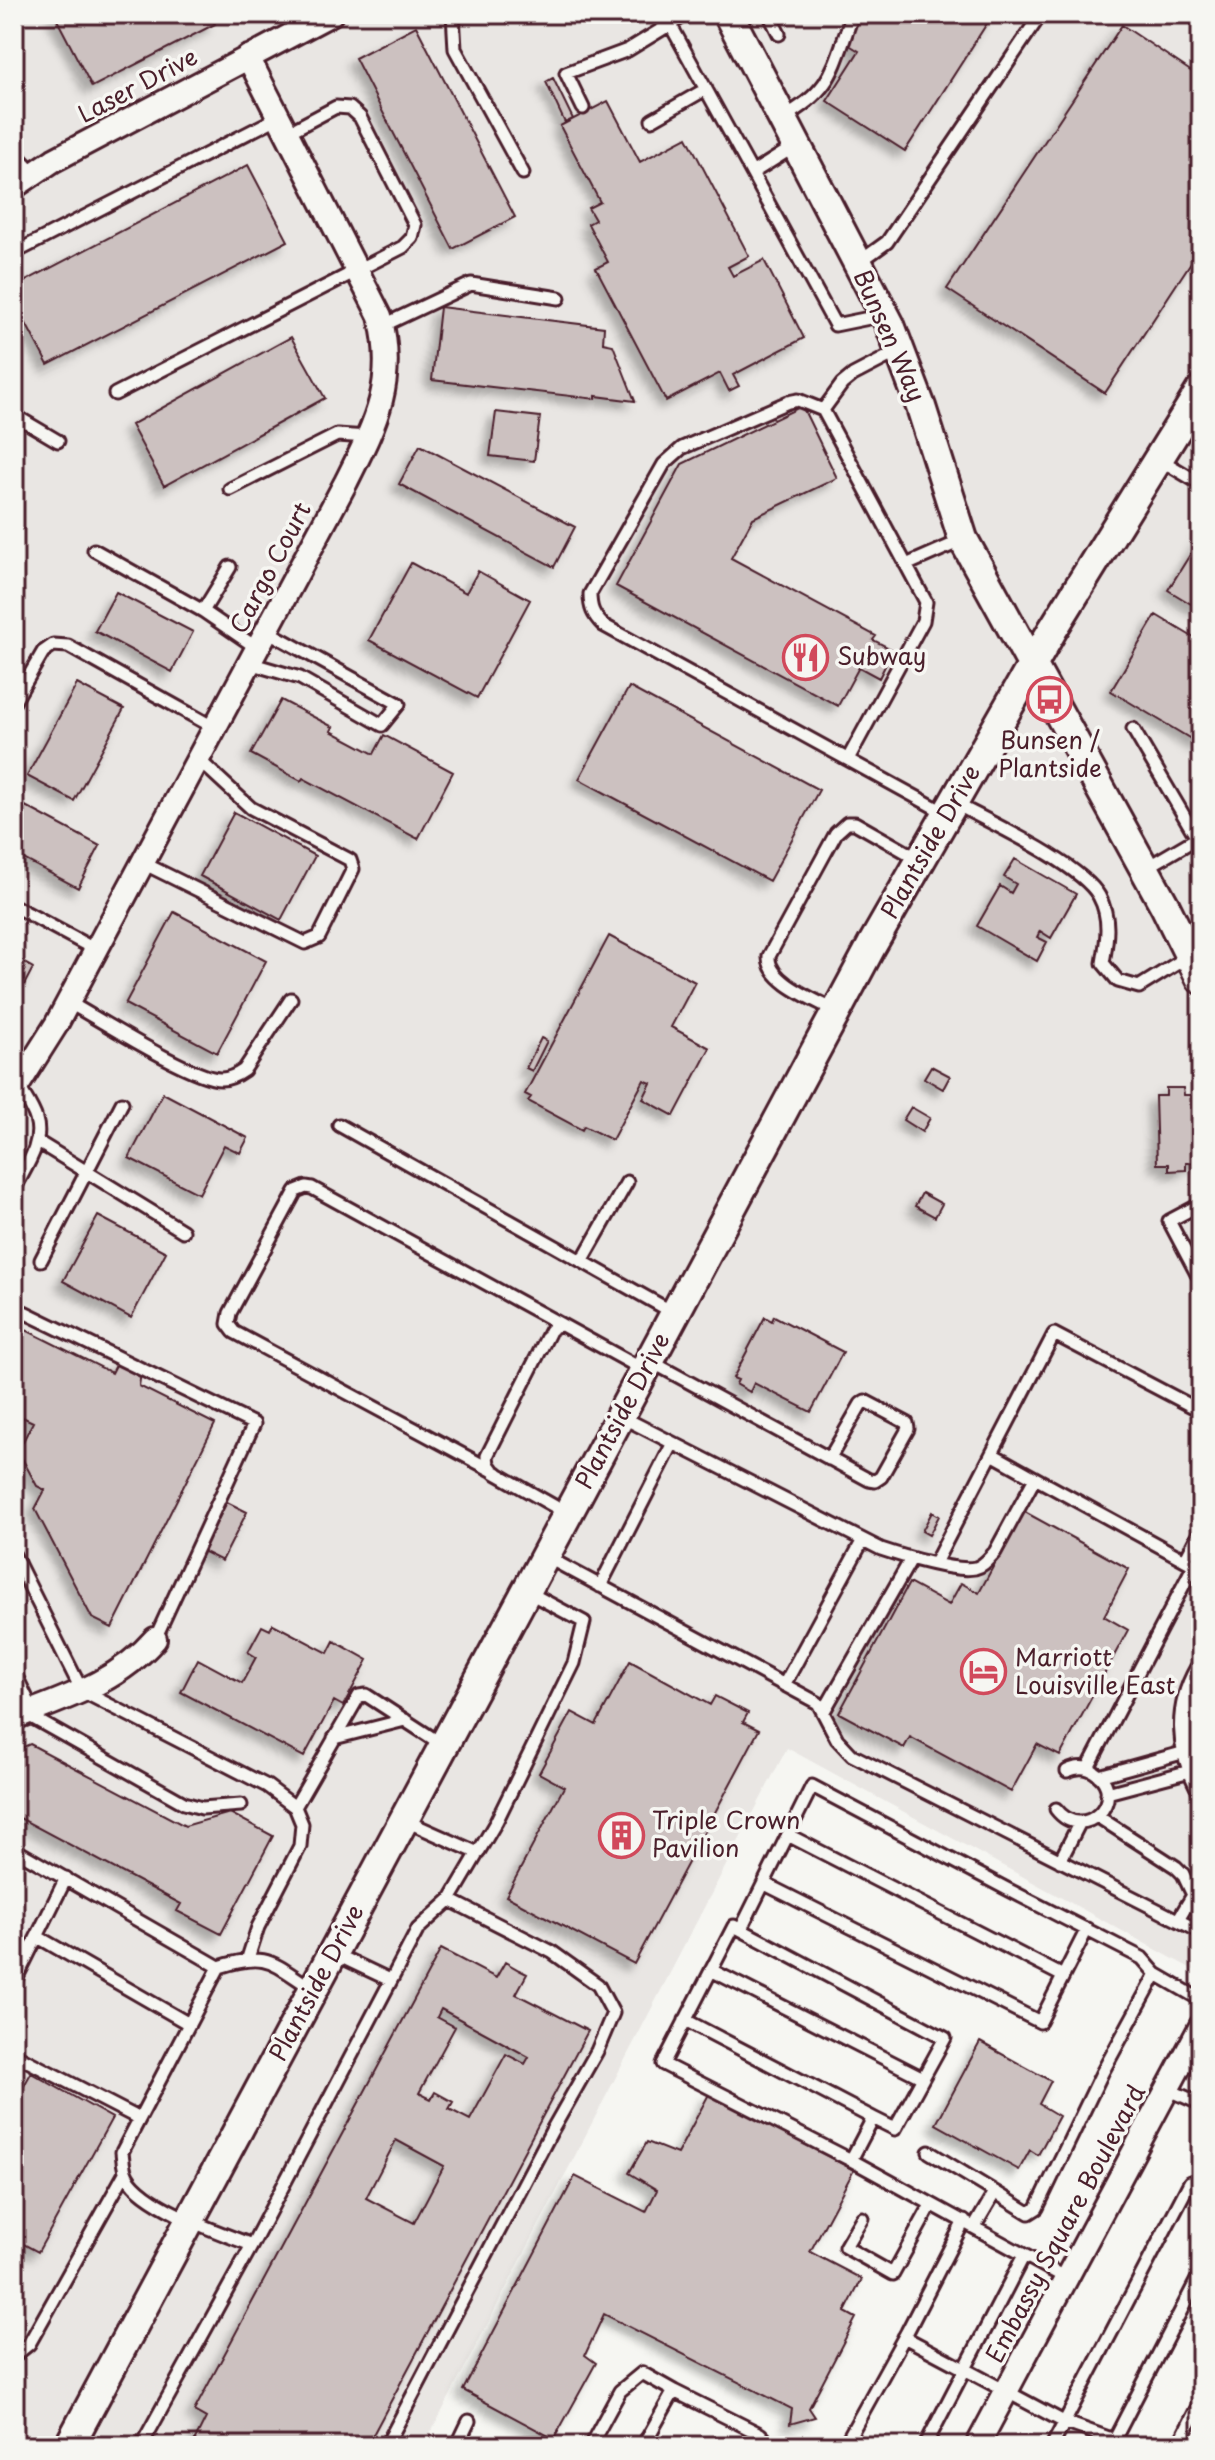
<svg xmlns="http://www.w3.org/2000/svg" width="1215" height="2460" font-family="'Playpen Sans',sans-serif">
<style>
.built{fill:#e9e6e3}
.building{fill:#ccc1c0;stroke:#4a1f2b;stroke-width:2;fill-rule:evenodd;filter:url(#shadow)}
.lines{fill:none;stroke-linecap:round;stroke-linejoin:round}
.service-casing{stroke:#4a1f2b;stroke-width:17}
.minor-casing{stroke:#4a1f2b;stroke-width:28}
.tertiary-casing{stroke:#4a1f2b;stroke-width:34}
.service{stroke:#f6f6f2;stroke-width:11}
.minor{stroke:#f6f6f2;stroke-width:22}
.tertiary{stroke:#f6f6f2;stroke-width:28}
.labels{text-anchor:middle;stroke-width:7;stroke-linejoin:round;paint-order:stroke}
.street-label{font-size:24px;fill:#4a1f2b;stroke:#f6f6f2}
.poi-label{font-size:24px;fill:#4a1f2b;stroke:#f6f6f2;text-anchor:start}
</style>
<defs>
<filter id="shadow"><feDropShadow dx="-7" dy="7" stdDeviation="4" flood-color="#0004"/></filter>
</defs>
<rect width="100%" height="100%" fill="#f6f6f2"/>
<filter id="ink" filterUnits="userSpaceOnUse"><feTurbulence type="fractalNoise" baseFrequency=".0125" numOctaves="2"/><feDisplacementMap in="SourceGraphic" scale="16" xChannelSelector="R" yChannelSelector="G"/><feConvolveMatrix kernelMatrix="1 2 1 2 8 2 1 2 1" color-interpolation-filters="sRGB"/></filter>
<g filter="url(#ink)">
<path class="built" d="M14,14h1187v1960l-414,-226 -363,698h-410z"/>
<path class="building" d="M54,14h156l5,10 -123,63z
M859,14h134l-88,137 -78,-50 32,-50 -13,-8 14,-24 -3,-2z
M1122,25l79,53v169l-96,146 -158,-104z
M416,26l99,191 -62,32 -98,-191z
M553,78l20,41 -8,4 -19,-41z
M608,101l32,61 47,-25 62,119 -21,11 5,9 31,-16 40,78 -71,37 6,11 -10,5 -9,-18 -54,28 -70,-133 12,-6 -20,-38 7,-4 -7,-12 12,-6 -40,-76z
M248,165l40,76 -240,124 -34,-64v-14z
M440,307l164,20 -1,16 10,2 22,56 -39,-5v3l-164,-19z
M291,337l34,61 -161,88 -33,-61z
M802,406l35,72 -84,40 -22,40 145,78 -3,4 20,10 -14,28 -20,-11 -21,39 -222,-120 66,-122z
M496,412l44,5 -6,44 -44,-5z
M420,445l155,82 -21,40 -155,-83z
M1201,537v73l-33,-20z
M411,563l55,30 12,-22 52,29 -53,98 -108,-58z
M116,592l77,40 -21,40 -77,-41z
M1156,615l45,27v103l-90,-54z
M77,684l47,25 -50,92 -47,-25z
M629,687l190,103 -50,91 -190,-102z
M281,700l52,27 -2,4 43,23 10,-19 69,37 -35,67 -115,-61 -2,3 -50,-27z
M14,800l86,46 -22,42 -64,-34z
M234,812l81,44 -34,64 -81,-44z
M1015,859l61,35 -25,44 -11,-7 -3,6 10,5 -10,19 -60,-35 23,-40 11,7 5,-9 -12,-7z
M174,912l92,49 -49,92 -92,-49z
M609,936l86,46 -24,45 39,21 -36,68 -31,-17 8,-16 -7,-3 -32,60 -28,-14 -2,4 -54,-29 3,-4 -6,-3z
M14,957l19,11 -9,17 -5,-3 -5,9z
M541,1038l6,3 -15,30 -6,-3z
M931,1066l19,10 -7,13 -19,-11z
M1166,1088h17l1,7h17v68h-15v7l-17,1v-7h-12l-2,-68h11z
M163,1093l85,45 -8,15 -16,-8 -25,49 -70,-36z
M911,1107l19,11 -8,14 -19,-12z
M922,1193l20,11 -7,13 -20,-11z
M98,1216l68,36 -35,66 -68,-37z
M774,1316l69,36 -32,60 -57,-29 -4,9 -14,-8 2,-4 -5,-2 32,-61 7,4z
M14,1324l98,49 6,-12 23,12 -2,13 76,38 -103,204 -20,-10 -57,-109 10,-19 -8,-4 -19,-35 15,-29 -19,-9z
M227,1502l20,10 -25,49 -20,-10z
M1023,1511l106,58 -25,47 24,14 -68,126 -23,-12 -26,48 -101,-55 -6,11 -65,-35 70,-130 40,22 12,-22 18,10z
M932,1512l7,4 -10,19 -7,-4z
M273,1624l55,29 6,-12 34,19 -25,46 -9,-5 -30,56 -123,-65 17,-33 44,24 14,-26 -8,-5 14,-26 8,4z
M630,1661l80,44 5,-9 33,17 -5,9 16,8 -125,234 -128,-68 58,-109 -25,-14 33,-61 24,13z
M30,1744l155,82 45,-13 43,23 -52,98 -44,-23 4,-7 -167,-89v-64z
M441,1949l55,29 9,-16 14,8 8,4 -11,20 72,37 -221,415h-175l14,-28 -12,-7zM441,2009l88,48 -4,7 -19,-10 -36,66 -21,-11 4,-7 -18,-10 -4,7 -12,-6 36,-66 -18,-10zM396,2140l48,26 -30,57 -48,-25z
M980,2042l71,39 -12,23 20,12 -21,39 -8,-5 -11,20 -83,-46z
M31,2073l81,45 -74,134 -24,-13v-135z
M709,2094l145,76 -44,82 52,27 -17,33 11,6 -47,90 6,9 -25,7 2,-15 -188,-95 -19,41 11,8 -42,76 -91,-49 112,-214 71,36 11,-22 -28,-17 18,-31 30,12z"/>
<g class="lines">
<defs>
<path id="service" d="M285,14l13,17
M453,14l2,35 68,124
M769,14l10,20
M670,24l82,149
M583,108l-17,-35 62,-23 59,-36
M782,118c53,-29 51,-52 71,-104
M652,120l54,-31
M795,146l-43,27 83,152 49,-10
M14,152l20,21
M14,253l265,-136
M858,263l29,-21 154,-228
M382,326l89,-42 88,14
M115,394l288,-147 9,-9 3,-13 -55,-108 -10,-9 -14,-1 -49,26
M823,410l19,-26 11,-9 46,-24
M14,415l44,26
M1159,459l42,25
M230,489l107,-54 31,2
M94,550l109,61
M906,565l57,-25
M230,567l-27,44 54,37
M249,663l51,15 82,47 17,-21 -132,-73
M14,702l29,-50 10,-7 15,1 147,82
M1133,729l68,116
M848,759l75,-138 3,-19 -103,-192 -25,-10 -10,2 -106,46 -18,16 -74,130c0,14 3,21 13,31l344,189
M954,803c35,19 127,61 145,93 12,22 8,44 4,67l15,18 21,6 50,-31
M143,863l162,80 14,-6 34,-68 -3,-9 -99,-52 -53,-49
M1146,868l51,-30
M14,906l82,44
M68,1002c29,16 126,78 153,77 9,0 16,-4 23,-9l47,-71
M836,1011c-20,-11 -69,-29 -67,-55l67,-123 11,-10h8l65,37
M339,1125l335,188
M38,1142l145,89
M14,1190c10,-21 30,-46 22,-71 -3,-11 -12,-23 -18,-34h-4
M1201,1204l-32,17 28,53 4,-2
M41,1260l81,-157
M582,1261l45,-79
M14,1310l10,2 230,112 -99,215
M650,1361l219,119 6,1 6,-4 27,-48 -1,-6 -42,-22 -4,3 -32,55
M620,1416l261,133c21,7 73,23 94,19 9,-2 14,-10 20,-16l40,-74 159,87
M992,1454l43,24
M497,1473l-263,-141 -6,-8 2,-11 66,-122 10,-4 6,1 250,137
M568,1514l-74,-42 -6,-8 -1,-8 63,-125 5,-5 7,-1 82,45
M14,1555l68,136 185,95 28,21 7,17 -2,22 -42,81 -10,31
M545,1556l273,147 19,36 15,16 349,177
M1185,1560l16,-31
M935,1563l119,-229 147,77
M600,1586l73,-143
M14,1672l19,39
M784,1685l79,-145
M824,1711l87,-152
M26,1714l158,89 18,5 39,-3
M334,1738l71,-18
M1088,1768l106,-203 7,4
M1099,1776l90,-25
M1107,1793l87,-23
M295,1807l64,-111 7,-1 77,50
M1056,1809c28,36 72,-11 41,-35 -9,-8 -19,-8 -30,-3
M1097,1816l79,51 7,7 10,21 -15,25
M406,1821l72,32
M788,1835l275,141
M14,1849l205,118c49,-16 53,-4 94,22
M1060,1861l20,-39
M765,1884l275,138 47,-93
M741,1929l71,-143 195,103 135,69 14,16 -54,99 -65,135 -8,5 -34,-21 -20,34
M38,1937l151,87
M333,1953l57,27
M219,1967l-97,185c1,8 1,17 5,24 16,30 93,57 125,69
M711,1970l212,108
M1156,1974l45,26
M14,1983l52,-105
M685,2020l188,98
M14,2054l124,64
M1167,2089l34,15
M929,2152l66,40
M851,2160l22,-42 22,11 50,-91 -211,-112 -71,138 188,96 215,118
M862,2218l-17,29 48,27 38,-69
M904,2337l160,85 67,24
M14,2356l15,-12 96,-171
M647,2438l16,8
M141,2446l111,-201 166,-316 32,-29
M386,2446l165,-314 46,-81 16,-38 -15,-28 -46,-33 -102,-52 46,-78 78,-159 10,-41 -58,-31
M457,2446l12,-25
M590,2446l30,-55 22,-18 32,18
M643,2446l31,-55 86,43 12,12
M844,2446l63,-114 57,-111
M925,2446l99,-191
M1052,2446l138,-264 11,5
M1111,2446l90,-174
M1178,2446l23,-46"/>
<path id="minor" d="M14,187l40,-27 277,-146
M18,1085l38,-60 290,-543c29,-58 51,-98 34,-166l-132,-259
M1201,1671c-21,37 -19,76 0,113
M14,1718c51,-20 104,-36 141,-79
M977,2446l224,-420"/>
<path id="tertiary" d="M728,14l162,311 31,82 42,132 202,367 36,73
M69,2446l803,-1501 181,-316 148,-239"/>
</defs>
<use href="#service" class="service-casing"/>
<use href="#minor" class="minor-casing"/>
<use href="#tertiary" class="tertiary-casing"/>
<use href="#service" class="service"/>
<use href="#minor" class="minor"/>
<use href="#tertiary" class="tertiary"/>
</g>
</g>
<defs>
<symbol id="restaurant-ring" viewBox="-11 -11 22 22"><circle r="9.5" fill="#f6f6f2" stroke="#d1495b" stroke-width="1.5"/><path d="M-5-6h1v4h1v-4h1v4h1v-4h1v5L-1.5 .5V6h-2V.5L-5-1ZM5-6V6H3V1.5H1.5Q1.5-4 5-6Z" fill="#d1495b"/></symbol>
<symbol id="bus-ring" viewBox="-11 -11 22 22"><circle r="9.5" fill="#f6f6f2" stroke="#d1495b" stroke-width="1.5"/><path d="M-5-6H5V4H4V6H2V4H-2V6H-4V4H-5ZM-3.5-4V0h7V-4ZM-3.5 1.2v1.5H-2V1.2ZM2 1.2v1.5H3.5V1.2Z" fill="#d1495b"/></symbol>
<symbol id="hotel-ring" viewBox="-11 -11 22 22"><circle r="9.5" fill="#f6f6f2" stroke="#d1495b" stroke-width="1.5"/><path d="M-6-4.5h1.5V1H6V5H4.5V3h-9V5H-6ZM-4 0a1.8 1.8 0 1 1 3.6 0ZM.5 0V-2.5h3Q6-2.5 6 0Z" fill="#d1495b"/></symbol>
<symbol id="building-ring" viewBox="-11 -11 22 22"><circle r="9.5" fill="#f6f6f2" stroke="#d1495b" stroke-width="1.5"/><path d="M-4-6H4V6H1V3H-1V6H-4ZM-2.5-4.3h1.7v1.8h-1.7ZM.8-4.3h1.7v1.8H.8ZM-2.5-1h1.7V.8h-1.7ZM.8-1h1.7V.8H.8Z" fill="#d1495b"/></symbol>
</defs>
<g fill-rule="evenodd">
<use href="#restaurant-ring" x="780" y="632" width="51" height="51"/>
<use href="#bus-ring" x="1024" y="674" width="51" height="51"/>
<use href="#hotel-ring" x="958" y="1646" width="51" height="51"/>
<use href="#building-ring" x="596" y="1810" width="51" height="51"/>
</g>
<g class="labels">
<g class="street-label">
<text transform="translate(138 86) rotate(-28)" y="8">Laser Drive</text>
<text transform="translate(889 336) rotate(66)" y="8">Bunsen Way</text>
<text transform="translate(271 568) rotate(-62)" y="8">Cargo Court</text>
<text transform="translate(931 842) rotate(-60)" y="8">Plantside Drive</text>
<text transform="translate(623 1411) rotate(-62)" y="8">Plantside Drive</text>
<text transform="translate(317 1983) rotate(-62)" y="8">Plantside Drive</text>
<text transform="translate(1066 2224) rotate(-62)" y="8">Embassy Square Boulevard</text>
</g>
<g class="poi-label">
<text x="837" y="665">Subway</text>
<text x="1050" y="749" text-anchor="middle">Bunsen /<tspan x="1050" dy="28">Plantside</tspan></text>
<text x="1015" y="1666">Marriott<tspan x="1015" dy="28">Louisville East</tspan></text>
<text x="652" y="1829">Triple Crown<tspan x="652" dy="28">Pavilion</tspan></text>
</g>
</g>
<rect width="1215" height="2460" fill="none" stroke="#f6f6f2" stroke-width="48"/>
<rect x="24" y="24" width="1167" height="2412" fill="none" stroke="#4a1f2b" stroke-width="3" filter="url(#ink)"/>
</svg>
